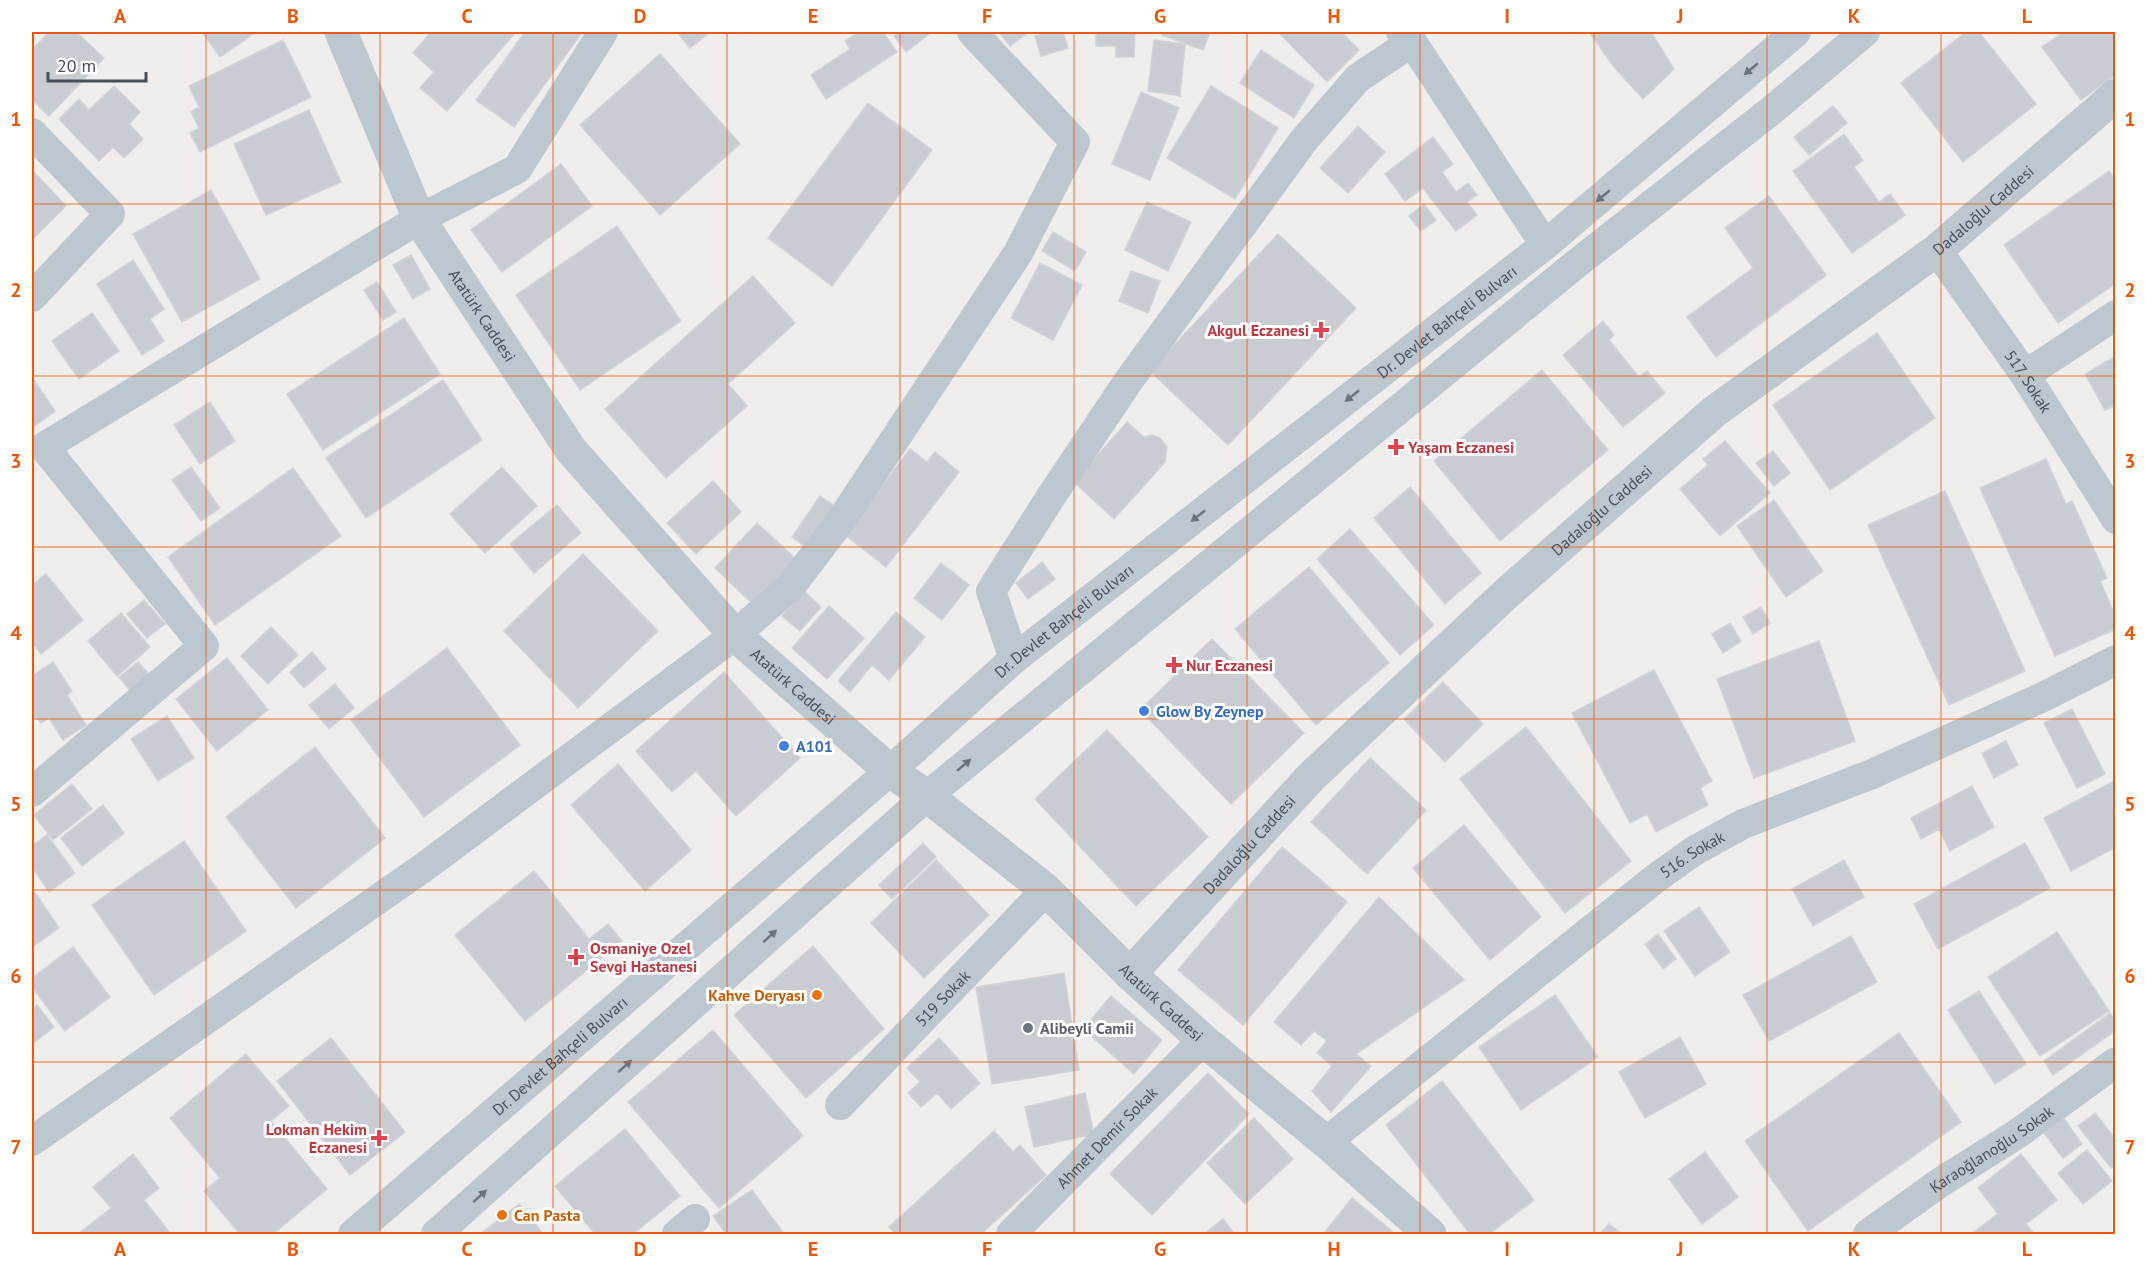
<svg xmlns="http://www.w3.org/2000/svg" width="2147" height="1266" font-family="'PT Sans',sans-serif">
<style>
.building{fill:#caccd3;stroke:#d1d3d9;stroke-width:1.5}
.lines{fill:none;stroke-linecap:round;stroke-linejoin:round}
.minor{stroke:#bdc7d0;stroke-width:30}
.tertiary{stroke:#bdc7d0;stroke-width:33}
.oneway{fill:#69747e}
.grid{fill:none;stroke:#e8590c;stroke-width:1.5;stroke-opacity:0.55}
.health-dot{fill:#e0444e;stroke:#fff;stroke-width:2}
.shop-dot{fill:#3f7fe0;stroke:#fff;stroke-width:2}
.food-dot{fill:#e8710a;stroke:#fff;stroke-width:2}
.worship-dot{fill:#6b7280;stroke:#fff;stroke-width:2}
.labels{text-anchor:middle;stroke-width:6;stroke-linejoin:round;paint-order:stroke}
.street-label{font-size:16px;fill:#45505b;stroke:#fff}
.health-label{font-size:16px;font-weight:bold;fill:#be3a42;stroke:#fff;text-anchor:start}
.shop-label{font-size:16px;font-weight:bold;fill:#366cbe;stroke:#fff;text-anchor:start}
.food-label{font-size:16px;font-weight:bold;fill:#c56008;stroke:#fff;text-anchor:end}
.worship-label{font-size:16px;font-weight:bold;fill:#5b616d;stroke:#fff;text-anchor:start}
.neatline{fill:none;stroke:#e8590c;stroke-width:2}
.grid-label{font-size:20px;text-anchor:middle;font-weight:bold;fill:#e8590c}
</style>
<rect width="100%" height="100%" fill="#f0eded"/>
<path class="building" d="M49,32h27l28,26 -55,58 -17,-16v-50z
M202,32h54l-36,25z
M431,32h85l-69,79 -27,-23 14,-16 -21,-19z
M525,32h53l3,2 -67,93 -38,-27z
M677,32h33l-20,16z
M859,32h24l14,20 -71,47 -15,-24 39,-26 -5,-8z
M900,32h27l2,2 -23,18 -12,-16z
M999,32h30l-19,14z
M1049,32h14l5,16 -27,8 -6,-20z
M1096,32h39l-1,25h-18v-11h-20z
M1163,32h47l-7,18 -41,-15z
M1278,32h63l18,18 -32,32z
M1589,32h62l23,37 -31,30 -29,-32z
M1966,32h13l57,72 -73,58 -62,-79z
M2064,32h52v42l-35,26 -39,-53z
M283,40l28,57 -111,55 -10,-19 9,-5 -8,-16 8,-5 -10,-21z
M1154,40l31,4 -5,52 -32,-5z
M1261,50l53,35 -20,33 -54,-35z
M660,54l80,90 -80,71 -80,-90z
M114,86l26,26 -11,12 14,15 -19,19 -11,-11 -14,14 -40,-42 20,-20 10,11z
M1211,86l67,42 -43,71 -68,-41z
M1141,92l38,16 -29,72 -38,-16z
M868,103l64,47 -100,136 -64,-48z
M1833,106l14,17 -38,32 -15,-18z
M309,110l32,72 -75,33 -32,-71z
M1358,126l27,26 -37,41 -28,-25z
M1844,134l19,26 -9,7 25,35 11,-8 15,21 -53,38 -59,-82z
M1433,137l20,27 -11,8 14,20 12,-9 9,12 -10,7 10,13 -21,16 -33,-43 -18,13 -20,-27z
M561,164l31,42 -90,66 -31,-42z
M32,170l34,36 -34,34z
M2109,171l7,10v102l-58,40 -54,-78z
M211,190l49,89 -78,43 -49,-88z
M1769,196l57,79 -110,82 -29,-40 66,-49 -28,-40z
M1147,202l44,20 -23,49 -43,-21z
M1424,204l12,16 -15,11 -12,-15z
M617,226l64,95 -101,69 -64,-95z
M1053,232l33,20 -11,19 -33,-20z
M1278,234l78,74 -128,137 -78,-74z
M411,255l19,34 -17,10 -20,-34z
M133,260l31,49 -14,10 14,22 -22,14 -45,-71z
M1040,263l42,22 -29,55 -42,-22z
M1131,271l29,10 -12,32 -29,-12z
M753,276l42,47 -67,61 19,22 -81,72 -61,-69z
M377,282l19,30 -13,8 -19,-30z
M92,313l27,38 -40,28 -27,-38z
M404,318l36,56 -117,76 -36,-56z
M1603,321l11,14 -5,5 30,37 8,-6 18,22 -42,34 -60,-72z
M1877,333l58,85 -105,72 -57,-85z
M2116,356v49l-11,5 -20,-36z
M1542,370l66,80 -108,91 -66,-80z
M32,377l23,34 -23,17z
M443,380l39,60 -116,78 -40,-60z
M210,402l25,39 -35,23 -26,-39z
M1127,422l17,15 8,-2 8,3 7,9 -2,15 -51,57 -40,-37z
M1725,441l45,52 -50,43 -40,-47 28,-24 -5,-6z
M910,449l17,13 8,-10 24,20 -73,95 -41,-32z
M1773,451l17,22 -16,13 -18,-23z
M2046,459l20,45 6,-3 35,77 -7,3 16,36v12l-61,27 -75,-168z
M191,467l29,41 -19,13 -29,-41z
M502,467l35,39 -52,47 -35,-39z
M293,468l48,68 -126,89 -47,-68z
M713,481l28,31 -45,42 -29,-31z
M1410,487l71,86 -36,31 -71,-86z
M1945,491l80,180 -76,34 -81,-180z
M820,496l16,11 -29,41 -15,-11z
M1774,500l49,71 -37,26 -49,-71z
M557,505l24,28 -47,40 -24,-29z
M757,523l42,39 -42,46 -42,-40z
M1350,529l84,96 -34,30 -83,-96z
M583,554l75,77 -80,77 -74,-77z
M1042,562l13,17 -27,20 -12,-16z
M941,563l28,22 -27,35 -28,-22z
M1309,567l80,96 -73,62 -81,-96z
M46,574l37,46 -42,34 -9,-12v-57z
M804,591l17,16 -21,24 -18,-15z
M144,600l21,24 -18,14 -20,-24z
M829,606l35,32 -37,41 -35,-31z
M1761,607l9,16 -17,11 -10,-17z
M896,612l29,25 -36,43 -17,-15 -22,27 -12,-11z
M121,613l29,34 -33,29 -29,-35z
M1730,623l11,18 -18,12 -11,-19z
M271,627l27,28 -30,29 -27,-28z
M1212,639l92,94 -73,71 -91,-94z
M1819,641l36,100 -101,37 -37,-99z
M447,648l73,97 -96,72 -73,-97z
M312,652l14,17 -22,19 -14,-16z
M227,658l41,52 -51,41 -41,-52z
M53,662l19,29 -5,4 19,30 -23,15 -14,-22 -8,5 -5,-6 -4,3v-44z
M138,662l12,13 -19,17 -12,-15z
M1654,670l58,111 -12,7 8,17 -52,27 -9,-18 -17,9 -58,-110z
M724,672l76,86 -64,58 -40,-45 -24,21 -36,-41z
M1443,682l40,42 -38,38 -41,-43z
M335,684l19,24 -25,21 -20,-24z
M2072,709l33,65 -28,14 -33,-65z
M167,716l27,42 -36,23 -27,-42z
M1526,727l105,134 -66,52 -105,-134z
M1107,730l101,107 -72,69 -101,-107z
M2006,741l12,24 -24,13 -12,-25z
M315,747l70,91 -89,70 -70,-91z
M1370,758l56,52 -59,64 -56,-52z
M618,764l73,86 -46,41 -74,-86z
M2116,780v67l-45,24 -27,-53z
M72,784l20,25 -39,31 -19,-25z
M1972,786l22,41 -44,24 -11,-22 -18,10 -10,-21z
M103,805l21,28 -42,33 -21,-28z
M1464,825l77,92 -51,43 -77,-92z
M47,835l28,38 -26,19 -17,-25v-21z
M184,841l62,90 -92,64 -62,-90z
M923,843l13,14 -44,42 -13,-14z
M2025,843l25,45 -112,61 -24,-45z
M1282,847l65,55 -104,123 -65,-55z
M936,860l53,55 -65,63 -53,-55z
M1844,860l20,37 -51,29 -21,-37z
M534,871l55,68 19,-15 14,17 -97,80 -70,-86z
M32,888l27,40 -27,19z
M1379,897l85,83 -108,74 15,12 -40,46 -19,-21 20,-25 -15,-13 10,-12 -13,-10 -13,14 -27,-23z
M1699,907l31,45 -35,24 -31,-45z
M2057,932l52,79 -69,45 -52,-79z
M1658,934l18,25 -13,10 -18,-25z
M1851,936l26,46 -108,59 -26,-46z
M813,946l71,83 -78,69 -72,-83z
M73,947l37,50 -45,34 -33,-44v-9z
M1064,973l15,97 -87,14 -16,-97z
M1979,991l47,73 -31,20 -47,-74z
M1555,995l43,62 -77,53 -42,-63z
M1111,996l51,44 -28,34 -51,-45z
M37,1005l17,22 -22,17v-34z
M2110,1013l6,8v9l-63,45 -9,-14z
M713,1030l90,106 -84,72 -91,-106z
M1899,1033l62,89 -153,109 -63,-90z
M1680,1037l26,47 -61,34 -26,-46z
M331,1038l74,94 -55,43 -73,-94z
M939,1038l41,45 -29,26 -14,-16 -16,14 -13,-14 12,-11 -13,-14z
M246,1054l43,52 -18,15 56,68 -54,45h-33l-36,-43 16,-13 -50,-60z
M1208,1073l41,41 -97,101 -42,-41z
M1442,1081l92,119 -45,34h-19l-84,-109z
M1085,1093l9,41 -60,13 -9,-40z
M2095,1113l21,27v24l-5,4 -33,-42z
M1254,1118l39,41 -48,45 -38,-41z
M2064,1118l18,26 -19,14 -19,-25z
M625,1129l55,67 -47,38h-38l-40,-48z
M994,1131l19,21 7,-7 26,30 -65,59h-85l-7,-7z
M2087,1150l25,31 -29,23 -25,-31z
M1705,1152l33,45 -36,27 -33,-45z
M133,1154l26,34 -15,12 27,34h-93l33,-26 -18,-21z
M2021,1154l36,46 -31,24 8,10h-63l27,-20 -20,-26z
M752,1190l32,44h-58l-13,-18z
M1352,1198l40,33 -4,3h-59l-4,-2z
M519,1204l24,30h-63z
M1223,1219l12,15h-31z
M1609,1224l13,10h-22z"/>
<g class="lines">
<g class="minor">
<path d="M1401,32l11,10 133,203"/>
<path d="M32,133l78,81 -78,83"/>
<path id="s1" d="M1937,250l88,125 91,144"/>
<path d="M2025,375l91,-60"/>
<path d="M1014,659l-23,-68 61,-96 75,-112 177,-243 54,-62 54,-36"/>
<path d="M32,792l172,-146 -160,-199 375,-228 98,-50 86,-137"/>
<path id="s2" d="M840,1105l206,-215"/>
<path d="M32,1141l395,-276 308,-230 56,-49 51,-67 176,-266 57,-111 -103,-110"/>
<path id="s3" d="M1326,1142l330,-264 38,-27 49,-27 129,-50 171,-77 73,-37"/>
<path id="s4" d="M353,1234l537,-463 124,-112 531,-414 251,-213"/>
<path d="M436,1234l491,-438 649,-532 196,-154 93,-78"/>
<path d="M677,1234l18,-15"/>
<path id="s5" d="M1011,1234l192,-194"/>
<path id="s6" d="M1868,1234l73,-52 76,-48 99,-72"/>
</g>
<g class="tertiary">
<path id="s7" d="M341,32l78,187 152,231 164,185 155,136 37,25 119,94 84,84 73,66 123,102 104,92"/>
<path id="s8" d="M1130,974l181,-197 197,-185 207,-181 222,-161 179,-155"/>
</g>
</g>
<defs><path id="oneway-solid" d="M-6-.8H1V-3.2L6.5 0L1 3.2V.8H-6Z" transform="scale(1.5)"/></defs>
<g class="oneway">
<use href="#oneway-solid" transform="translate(1751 69) rotate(140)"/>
<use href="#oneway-solid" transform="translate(1603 196) rotate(140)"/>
<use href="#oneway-solid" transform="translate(1352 396) rotate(142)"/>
<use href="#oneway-solid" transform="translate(1198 516) rotate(142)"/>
<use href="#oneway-solid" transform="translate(964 765) rotate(-40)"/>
<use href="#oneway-solid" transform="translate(770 936) rotate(-42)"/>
<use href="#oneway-solid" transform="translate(625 1066) rotate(-42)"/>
<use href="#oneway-solid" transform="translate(480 1196) rotate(-42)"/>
</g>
<path class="grid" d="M206,32v1202M380,32v1202M553,32v1202M727,32v1202M900,32v1202M1074,32v1202M1247,32v1202M1420,32v1202M1594,32v1202M1767,32v1202M1941,32v1202M32,204h2084M32,376h2084M32,547h2084M32,719h2084M32,890h2084M32,1062h2084"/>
<g class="health-dot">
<path d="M1318 321h6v6h6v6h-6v6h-6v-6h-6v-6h6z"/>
<path d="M1393 438h6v6h6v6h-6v6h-6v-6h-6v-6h6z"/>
<path d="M1171 656h6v6h6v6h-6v6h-6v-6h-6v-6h6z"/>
<path d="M573 948h6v6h6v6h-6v6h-6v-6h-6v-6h6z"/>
<path d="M376 1129h6v6h6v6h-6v6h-6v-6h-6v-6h6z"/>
</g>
<g class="shop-dot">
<circle cx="1144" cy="711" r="6"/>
<circle cx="784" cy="746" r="6"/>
</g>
<g class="food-dot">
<circle cx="817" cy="995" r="6"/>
<circle cx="502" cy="1215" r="6"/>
</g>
<circle class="worship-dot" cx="1028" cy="1028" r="6"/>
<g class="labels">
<g class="street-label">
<text dy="6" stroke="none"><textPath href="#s8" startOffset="1148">Dadaloğlu Caddesi</textPath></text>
<text dy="6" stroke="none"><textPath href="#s7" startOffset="318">Atatürk Caddesi</textPath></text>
<text dy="6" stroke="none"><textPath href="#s4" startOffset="1425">Dr. Devlet Bahçeli Bulvarı</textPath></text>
<text dy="6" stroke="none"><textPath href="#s1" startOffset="160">517. Sokak</textPath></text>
<text dy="6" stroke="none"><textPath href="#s8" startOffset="662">Dadaloğlu Caddesi</textPath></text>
<text dy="6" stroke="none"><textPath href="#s4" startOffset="939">Dr. Devlet Bahçeli Bulvarı</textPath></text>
<text dy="6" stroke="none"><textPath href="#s7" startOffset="804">Atatürk Caddesi</textPath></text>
<text dy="6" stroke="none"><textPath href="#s8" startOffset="176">Dadaloğlu Caddesi</textPath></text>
<text dy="6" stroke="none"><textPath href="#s3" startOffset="466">516. Sokak</textPath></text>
<text dy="6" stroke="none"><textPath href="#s2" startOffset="148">519 Sokak</textPath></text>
<text dy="6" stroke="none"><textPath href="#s7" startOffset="1290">Atatürk Caddesi</textPath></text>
<text dy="6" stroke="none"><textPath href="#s4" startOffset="273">Dr. Devlet Bahçeli Bulvarı</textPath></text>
<text dy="6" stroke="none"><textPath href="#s5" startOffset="136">Ahmet Demir Sokak</textPath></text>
<text dy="6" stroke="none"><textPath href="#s6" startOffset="150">Karaoğlanoğlu Sokak</textPath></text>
</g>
<g class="health-label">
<text x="1309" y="336" text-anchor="end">Akgul Eczanesi</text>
<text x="1408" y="453">Yaşam Eczanesi</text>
<text x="1186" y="671">Nur Eczanesi</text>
<text x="590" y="954">Osmaniye Ozel<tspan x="590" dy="18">Sevgi Hastanesi</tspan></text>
<text x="367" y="1135" text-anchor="end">Lokman Hekim<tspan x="367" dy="18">Eczanesi</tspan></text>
</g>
<g class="shop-label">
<text x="1156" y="717">Glow By Zeynep</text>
<text x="796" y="752">A101</text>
</g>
<g class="food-label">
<text x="805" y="1001">Kahve Deryası</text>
<text x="514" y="1221" text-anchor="start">Can Pasta</text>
</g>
<g class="worship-label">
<text x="1040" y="1034">Alibeyli Camii</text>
</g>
</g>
<rect width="2147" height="1266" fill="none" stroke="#ffffff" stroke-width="66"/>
<path d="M48 72v9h98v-9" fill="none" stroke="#45505b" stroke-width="3"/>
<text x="57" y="72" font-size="18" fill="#45505b" stroke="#ffffff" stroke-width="4.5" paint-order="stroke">20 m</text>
<rect x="33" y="33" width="2081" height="1200" class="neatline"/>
<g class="grid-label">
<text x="120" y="23">A</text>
<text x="293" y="23">B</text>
<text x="467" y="23">C</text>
<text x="640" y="23">D</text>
<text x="813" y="23">E</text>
<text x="987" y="23">F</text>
<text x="1160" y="23">G</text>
<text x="1334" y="23">H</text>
<text x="1507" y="23">I</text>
<text x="1680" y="23">J</text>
<text x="1854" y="23">K</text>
<text x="2027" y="23">L</text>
<text x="16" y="126">1</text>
<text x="2130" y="126">1</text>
<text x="16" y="297">2</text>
<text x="2130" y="297">2</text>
<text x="16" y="468">3</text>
<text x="2130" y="468">3</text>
<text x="16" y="640">4</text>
<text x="2130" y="640">4</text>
<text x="16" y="811">5</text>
<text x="2130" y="811">5</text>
<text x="16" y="983">6</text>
<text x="2130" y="983">6</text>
<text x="16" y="1154">7</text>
<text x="2130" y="1154">7</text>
<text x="120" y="1256">A</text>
<text x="293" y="1256">B</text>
<text x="467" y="1256">C</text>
<text x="640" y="1256">D</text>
<text x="813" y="1256">E</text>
<text x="987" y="1256">F</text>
<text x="1160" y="1256">G</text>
<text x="1334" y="1256">H</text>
<text x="1507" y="1256">I</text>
<text x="1680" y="1256">J</text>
<text x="1854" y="1256">K</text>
<text x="2027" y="1256">L</text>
</g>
</svg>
